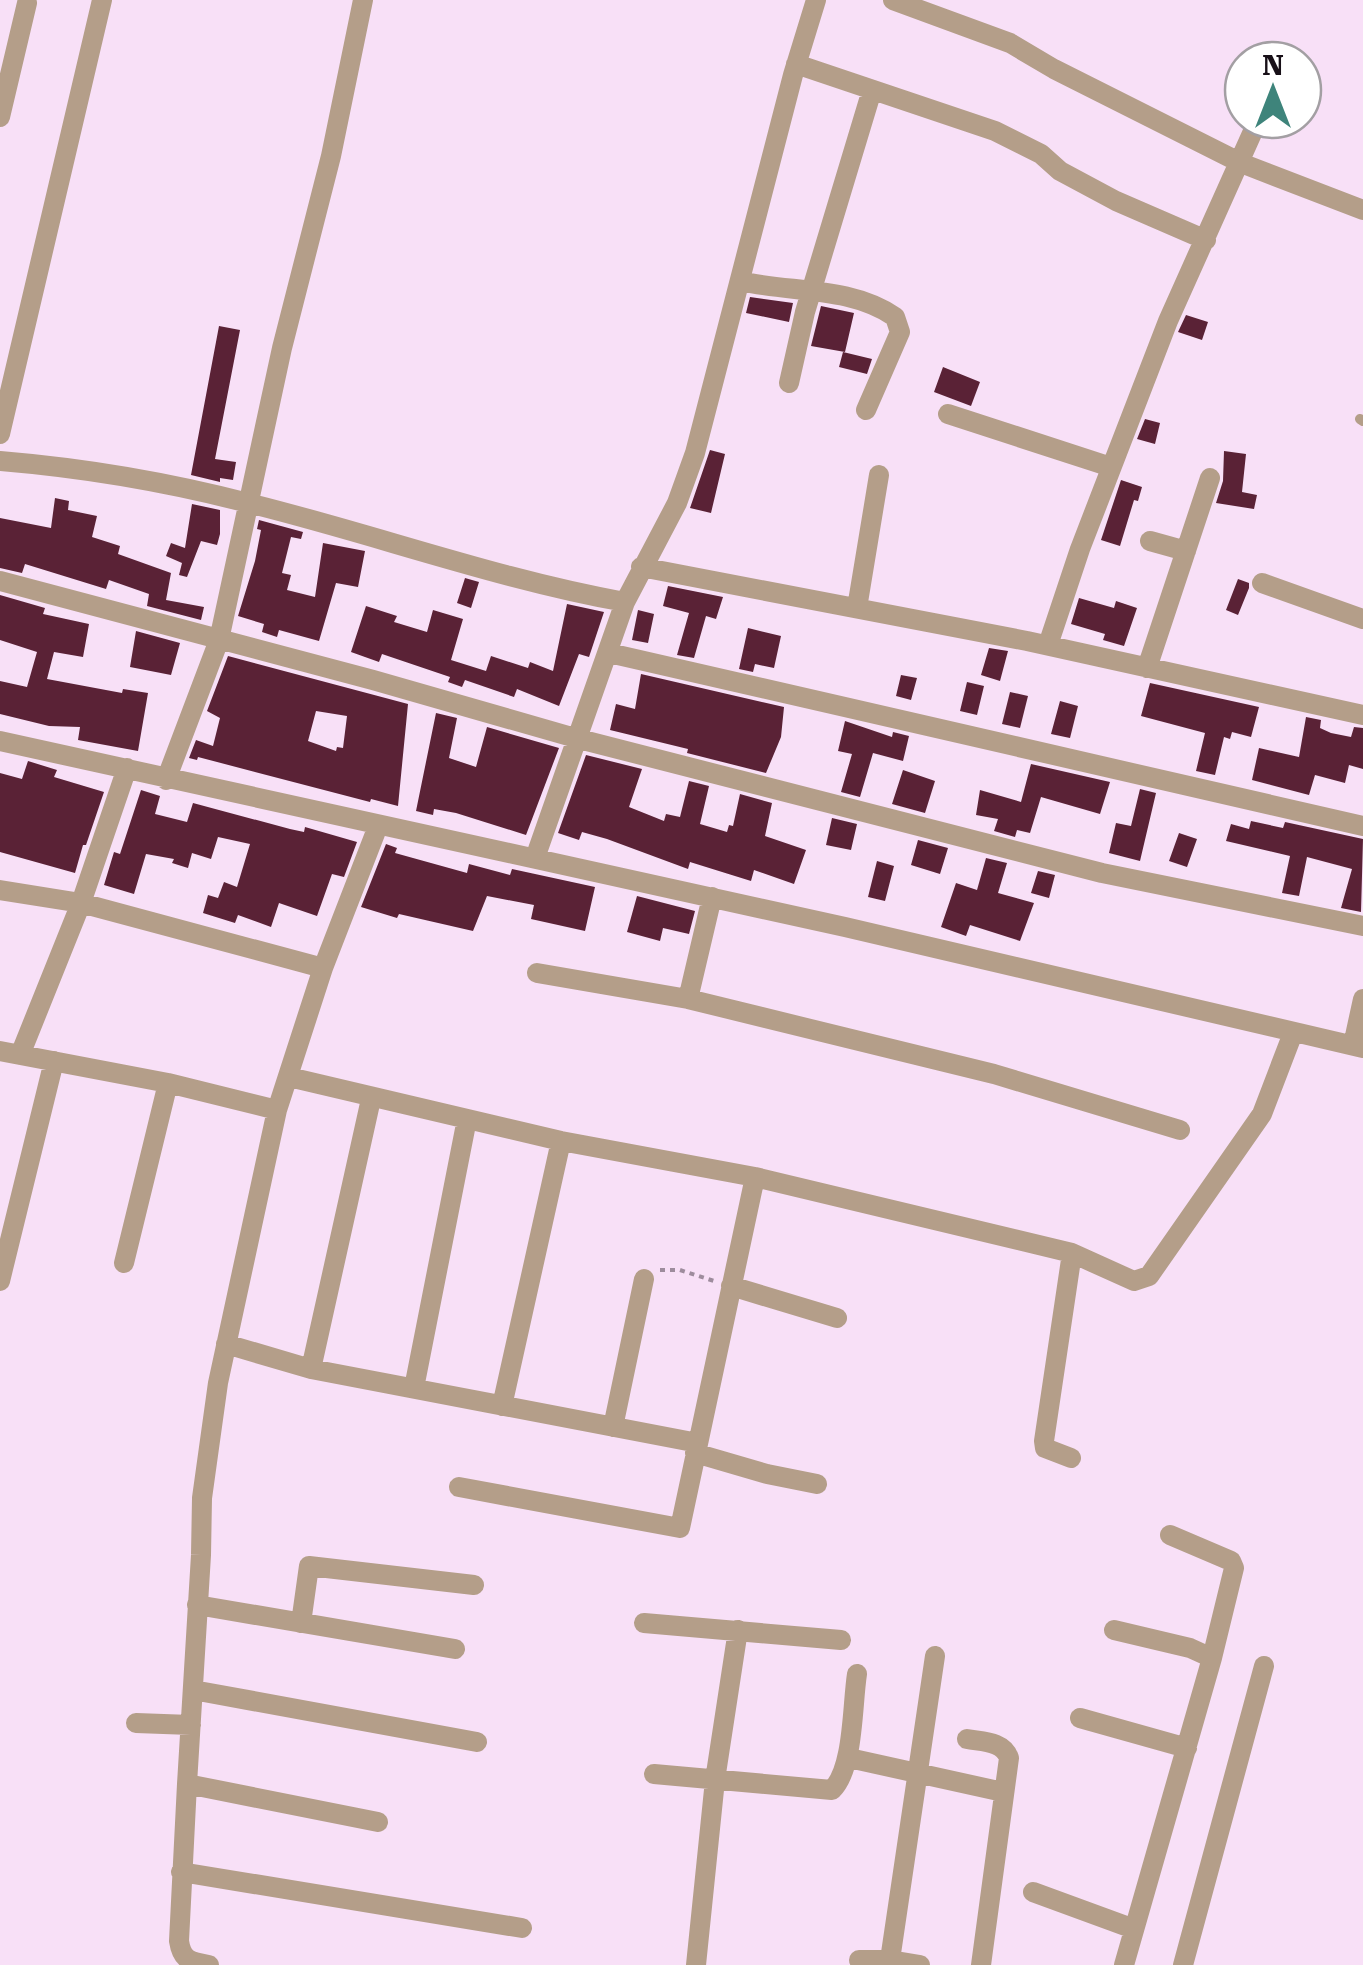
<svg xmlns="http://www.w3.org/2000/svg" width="1363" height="1965" font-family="'Roboto Serif',serif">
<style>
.building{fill:#5a2236;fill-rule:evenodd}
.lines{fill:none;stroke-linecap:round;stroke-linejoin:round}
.path{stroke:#9e8c9d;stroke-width:4;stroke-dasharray:5 5;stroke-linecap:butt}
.service{stroke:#b49e89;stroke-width:10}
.minor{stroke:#b49e89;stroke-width:20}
</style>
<rect width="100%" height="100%" fill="#f8e0f7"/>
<path class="building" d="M750,297l43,6 -4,19 -43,-9z
M821,306l33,7 -9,39 -34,-6z
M1186,315l22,7 -6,18 -24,-8z
M219,326l21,4 -25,129 21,3 -3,18 -13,-2v4l-29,-7z
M843,352l29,7 -5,15 -28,-7z
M943,367l37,15 -9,24 -37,-14z
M1145,419l15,4 -5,21 -18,-5z
M710,450l15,4 -14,59 -21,-5z
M1224,451l22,3 -4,38 15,3 -3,14 -38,-6 7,-22z
M1121,480l21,7 -4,14 -4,-1 -14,46 -19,-6z
M55,498l14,3 -1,9 29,6 -5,21 28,9 -2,8 53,19 -5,27 38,7 -3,13 -54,-14 2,-12 -40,-14 -3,9 -81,-25 -3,9 -22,-5v-50l51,10z
M192,504l28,6v24l-3,11 -16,-4 -14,36 -8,-2 3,-12 -16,-7 5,-13 14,5z
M259,520l44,12 -2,7 -10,-2 -9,36 9,2 -4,15 28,7 8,-54 42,8 -7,36 -22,-4 -17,58 -40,-11 -2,7 -15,-5 2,-8 -26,-8 17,-55 6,-31 -4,-1z
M465,578l14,4 -8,26 -14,-5z
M1238,579l11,4v5l-11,27 -12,-5z
M668,586l55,11 -7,22 -10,-3 -12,42 -17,-3 12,-42 -26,-7z
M0,595l45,13 -2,6 46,10 -6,33 -29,-5 -7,27 75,14 1,-4 25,4 -10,58 -60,-11 2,-13 -31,-1 -49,-12v-33l27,6 10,-35 -37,-12z
M1079,598l35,10 2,-7 21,7 -13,38 -21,-6 2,-6 -34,-10z
M567,604l37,8 -15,45 -10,-3 -20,52 -42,-17 -3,8 -49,-17 -3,7 -14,-5 2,-5 -68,-23 -3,8 -28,-10 15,-46 31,10 -3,6 33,10 6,-22 30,9 -12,41 35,11 5,-15 37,12 2,-6 23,9z
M638,610l16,4 -6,29 -16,-3z
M748,628l33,8 -7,32 -19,-4 -2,8 -14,-3z
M136,631l44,12 -9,32 -41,-8z
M989,648l19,3 -8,30 -19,-6z
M228,656l180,48 -10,102 -27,-7 -1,3 -172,-45 -1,3 -8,-2 7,-18 17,6 7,-28 -13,-7zM316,711l31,5 -4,32 -6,-1 -1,4 -28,-10z
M641,674l143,33 -3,30 -15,36 -79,-20 1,-4 -78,-19 6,-26 19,5z
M901,675l16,3 -6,22 -15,-4z
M967,682l17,4 -7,29 -17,-4z
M1150,683l109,24 -8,30 -19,-5 -2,7 -6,-2 -9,38 -19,-4 9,-38 -64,-17z
M1010,692l18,4 -8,32 -18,-4z
M1060,701l18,5 -8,32 -19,-4z
M436,713l21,5 -8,40 27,9 11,-40 72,21 -33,87 -70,-22 -22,-4 -1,6 -17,-4z
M1306,717l15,3 -1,8 11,5 20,4 3,-10 9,1v41l-14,-4 -4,18 -30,-8 -6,20 -57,-15 7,-32 40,9z
M845,721l47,16 1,-5 16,4 -6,25 -30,-8 -13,44 -19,-5 11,-38 -14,-3z
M586,755l56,14 -13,38 35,14 2,-7 14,3 9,-36 20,5 -9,38 27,8 2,-7 4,1 7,-32 32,9 -7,33 41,14 -12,34 -40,-14 -3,11 -61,-19 -2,7 -81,-30 -25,-7 -3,8 -21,-7z
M28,761l29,9 -3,7 50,15 -18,53h-3l-8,28 -75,-21v-79l22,6z
M1031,764l79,18 -10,32 -59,-17 -11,36 -13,-3 -2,7 -21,-6 4,-12 -22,-4 4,-25 41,12z
M903,770l32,11 -10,32 -33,-9z
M1140,789l16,4 -16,68 -31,-8 7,-30 15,3z
M141,790l19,6 -5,18 32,8 6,-19 97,26 14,3 1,-5 52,15 -13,35 -12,-3 -15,42 -38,-13 -8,24 -33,-12 -3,8 -32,-10 5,-18 10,3 6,-16 13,5 13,-43 -32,-7 -7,22 -19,-6 -4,15 -16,-5 2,-4 -28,-5 -12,40 -30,-9 10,-33 6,2z
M832,818l25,6 -6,26 -25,-5z
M1251,821l32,7 2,-6 78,17 -2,73 -20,-4 11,-39 -45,-12 -8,39 -17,-3 8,-37 -64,-15 5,-17 18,5z
M1179,833l18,6 -10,28 -18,-6z
M918,840l30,8 -8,26 -29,-9z
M386,844l11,4 -2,5 72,20 2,-9 41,11 2,-6 83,18 -10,44 -54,-12 3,-14 -47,-9 -14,35 -74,-17 -2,4 -36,-11z
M986,858l21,5 -9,30 36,10 -14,38 -50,-16 -4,11 -25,-9 15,-44 21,7z
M877,861l17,5 -9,35 -17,-4z
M1038,871l17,4 -6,23 -18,-5z
M637,896l58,15 -6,23 -26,-6 -3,13 -33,-9z"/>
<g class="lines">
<path class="path" d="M660,1270h20l34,11"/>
<path class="service" d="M1360,419l3,2"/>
<path class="minor" d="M893,0l117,43 44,26 187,94 122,47
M796,64l199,67 46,23 19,17 56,30 90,39
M0,117l27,-114
M740,281c51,12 110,5 155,36l5,15 -34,78
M789,383l16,-71 67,-222
M948,414l163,53
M0,434l102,-434
M0,461c84,7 167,21 248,42 126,31 249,76 377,99
M1150,541l36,10
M641,567l386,74 336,74
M0,581l373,99 206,59 523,134 261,53
M1262,583l101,36
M857,608l22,-133
M1048,645l32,-96 88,-228 90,-201
M609,653l754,173
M1147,668l63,-190
M0,741l845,186 518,121
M166,780l53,-140 63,-292 49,-192 32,-156
M535,858l90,-256 52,-99 18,-50 98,-378 23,-75
M0,890l81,13 242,65
M712,897l-24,102 306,75 186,56
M537,973l151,26
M1353,1045l10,-46
M0,1051l168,32 109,27 -59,273 -16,115 -1,57 -14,229 191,38
M20,1055l61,-152 46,-135
M289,1077l272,64 194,36 -75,351 -221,-41
M277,1110l46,-142 55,-142
M755,1177l317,76 -28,188 1,7 26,10
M1072,1253l62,28 15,-5 113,-162 31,-81
M124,1263l44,-180
M0,1281l54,-220
M731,1286l106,32
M226,1344l85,25 387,74
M311,1369l60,-270
M414,1388l53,-269
M502,1406l59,-265
M613,1427l31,-148
M695,1453l72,21 50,10
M1170,1535l61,26 3,7 -22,90
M197,1605l258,44
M301,1623l8,-57 165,19
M644,1623l197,17
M1114,1630l76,18 22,10 -88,307
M193,1690l284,52
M1080,1718l107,30
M136,1723l55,2
M967,1739c16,3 36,2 42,19l-28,207
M849,1758l154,34
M654,1774l178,16c22,-22 20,-84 25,-116
M187,1784l-8,157c3,20 12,21 30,24
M181,1872l341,56
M1033,1892l101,37
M859,1960h31l30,5
M890,1960l45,-304
M696,1965l19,-185 23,-150
M1183,1965l81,-299"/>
</g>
<g transform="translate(1273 90)"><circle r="48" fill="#ffffff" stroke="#a39fa3" stroke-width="2.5"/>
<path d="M0-8L18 38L0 25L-18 38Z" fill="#3e847b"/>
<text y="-15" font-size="28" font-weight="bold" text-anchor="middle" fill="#181018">N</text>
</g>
</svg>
